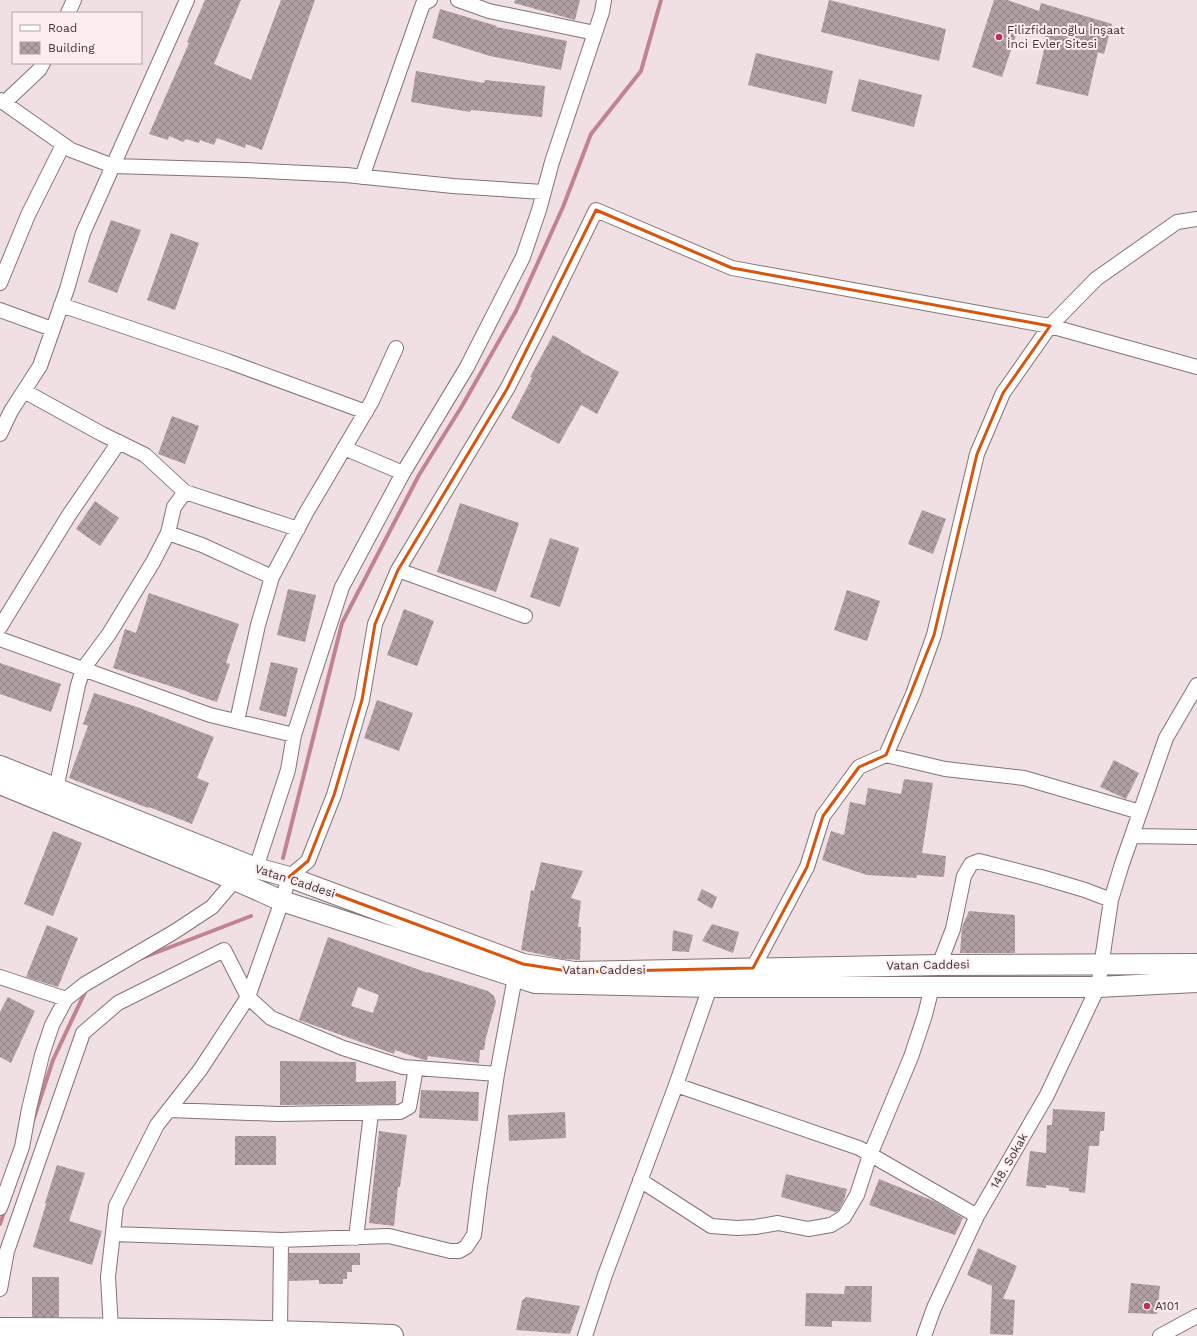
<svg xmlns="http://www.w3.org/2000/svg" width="1197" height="1336" font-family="'Work Sans',sans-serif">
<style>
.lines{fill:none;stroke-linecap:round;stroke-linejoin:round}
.stream{stroke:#c28391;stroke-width:4}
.building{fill:url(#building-cross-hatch);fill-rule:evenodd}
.street-casing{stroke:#827376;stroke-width:16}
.secondary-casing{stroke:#827376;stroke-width:22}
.primary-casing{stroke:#827376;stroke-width:24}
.street{stroke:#fff;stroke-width:14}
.secondary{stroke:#fff;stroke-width:20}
.primary{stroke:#fff;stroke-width:22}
.marked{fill:none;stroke:#d75510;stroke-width:3;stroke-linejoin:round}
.poi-dot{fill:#bc2e60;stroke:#feedf0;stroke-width:1.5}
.labels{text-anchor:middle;stroke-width:4;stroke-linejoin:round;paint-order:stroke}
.poi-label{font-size:12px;fill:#3a3334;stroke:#feedf0;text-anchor:start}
.street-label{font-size:12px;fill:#3a3334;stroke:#feedf0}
</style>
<defs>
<pattern id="building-cross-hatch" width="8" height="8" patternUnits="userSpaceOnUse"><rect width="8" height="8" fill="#b0a0a3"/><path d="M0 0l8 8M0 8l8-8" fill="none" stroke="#908386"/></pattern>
</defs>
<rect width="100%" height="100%" fill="#f1e0e3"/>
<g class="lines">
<path class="stream" d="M283,858l59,-235 77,-148 43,-69 54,-95 47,-104 28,-73 50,-63 20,-71
M142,958l109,-42
M33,1121l20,-61 33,-70
M0,1224l5,-15"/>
</g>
<path class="building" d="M205,0h36l-27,64 37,16 30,-80h34l-53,150 -16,-6 -1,4 -28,-10 -3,7 -14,-5 -1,3 -13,-4 -3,3 -14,-6 -1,4 -19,-6 40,-91 -2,-1z
M515,0h65l-5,20 -61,-17z
M829,0l117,29 -7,32 -118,-29z
M994,0h13l32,11 2,-8 71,21 -8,30 -6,-2 -10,44 -52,-12 11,-47 -29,-8 -16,48 -30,-10z
M440,9l57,17 -1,1 71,14 -6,29 -71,-14 -58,-18z
M756,53l77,18 -7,33 -78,-19z
M416,71l68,12 1,-3 60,6 -3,31 -71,-7 -1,2 -59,-10z
M859,79l63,16 -8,32 -63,-16z
M111,220l30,10 -24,63 -29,-11z
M171,233l28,10 -24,67 -28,-10z
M553,335l28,16v1l38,20 -22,42 -16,-9 -22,39 -48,-26 21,-40 -2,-1z
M172,416l27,10 -14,38 -27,-10z
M95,501l24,17 -19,28 -24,-17z
M460,503l59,20 -23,69 -59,-20z
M922,510l24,9 -13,35 -25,-10z
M550,538l29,10 -19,59 -30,-10z
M288,589l28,6 -11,47 -28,-7z
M847,590l33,11 -13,40 -33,-11z
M149,593l90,31 -13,39 4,1 -13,38 -28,-9v-1l-76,-24 12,-39 11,4z
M404,609l30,12 -17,45 -30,-11z
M271,662l27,6 -12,49 -27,-7z
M0,663l61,21 -10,28 -51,-18z
M94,693l43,14 77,30 -17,41 12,5 -17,41 -43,-17 -1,1 -79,-30 19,-52 -5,-2z
M377,700l36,13 -14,38 -35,-13z
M1114,760l25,13 -13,26 -26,-12z
M904,779l29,4 -11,70 24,3 -2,21 -28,-2 1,3 -50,-3 -45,-15 9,-29 13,4 6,-33 15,3 3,-17 33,6z
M53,831l29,12 -29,73 -29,-12z
M541,862l42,9 -12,27 10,3 -3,26h3l-1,33 -18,-1 -41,-9 10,-60 3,1z
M702,889l15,8 -5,12 -15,-9z
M969,911l46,4v38h-55l2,-26z
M712,924l27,8 -6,21 -31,-12z
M47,925l31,13 -20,49 -32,-10z
M673,930l20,5 -4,17 -17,-1z
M328,937l100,36v-1l60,19 6,5 2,6 -10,35 -2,13h-4l-1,13 -51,-7 -1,4h-3l-29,-10 -1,4 -95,-34zM358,987l21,8 -6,18 -22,-7z
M8,997l27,14 -24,52 -11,-6v-45z
M280,1061l76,1v20l40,-1v23l-116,1z
M421,1090l58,2 -1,29 -59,-3z
M1053,1109l52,3 -1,19h-4l-1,15h-10l-4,47 -16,-2v-3l-23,-3v3l-20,-2 4,-35 16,2 1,-28h5z
M565,1112l1,26 -57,3 -1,-26z
M379,1131l28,4 -7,52h-2l-4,39 -25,-3z
M235,1136h41v29h-41z
M57,1165l28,8 -16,48 33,10 -10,34 -59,-18 13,-43 -1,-1z
M786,1174l61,15 -3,11 -6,11 -3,1 -54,-15z
M879,1179l57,23 27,16 -8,17 -86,-30z
M978,1248l39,18 -14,33 12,1 -2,35 -23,-1 2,-48 -25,-11z
M289,1253h71v12h-8v7h-5v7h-4v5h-24v-4l-30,1z
M32,1277h27v40h-27z
M1131,1283l29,3 -3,28 -29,-1z
M845,1286h27l-1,36 -39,-1v6l-27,-1 1,-33 38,1z
M526,1297l54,9 -10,28 -54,-4 6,-29z"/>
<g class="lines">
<defs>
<path id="street" d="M458,0l31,11 106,22
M68,13l6,-13
M0,100l71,50 42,16 133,4 100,5 107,11 90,6
M4,103l35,-33 4,-7
M362,177l61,-173 7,-4
M0,283l28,-68 35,-70
M61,305l166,56 139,51
M0,310l52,19
M24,391l78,43 43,21 40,37 -11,15 -6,26 -15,29 -44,72 -26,35 -5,16 -22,104
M0,434l11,-23 29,-45 27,-77 16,-56 104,-233
M344,448l59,25
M185,492l113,37
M168,533l34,12 70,32
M398,570l127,46
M0,627l69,-112 50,-73
M0,639l210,76 84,20
M237,721l21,-96 14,-48 34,-64 66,-112 24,-53
M886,755l27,-61 21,-59 43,-181 26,-61 47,-67 46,-47 81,-57 20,-3
M1132,836l65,1
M256,868l32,-98 6,-35 48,-148 61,-114 64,-106 56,-110 16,-47 13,-48 50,-150 2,-12
M939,965l14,-36 11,-53 7,-12 8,-3 62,16 44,13 26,10
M753,968l54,-101 16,-51 36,-49 27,-12 59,14 79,9 116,34
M0,977l66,22
M676,1085l183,63 118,68
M169,1110l109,4 122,-2 9,-5 7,-39
M640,1180l71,46 26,2 18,-1 23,-4 30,6 23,-4 13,-8 13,-22 13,-40 41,-98 14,-42 7,-28
M0,1208l22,-61 7,-38 13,-54 10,-30 14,-26 19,-15 89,-52 38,-25 23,-27
M113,1234l168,6 108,-4 61,15h9l7,-4 8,-12 6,-48 17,-113 18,-97
M356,1238l15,-125
M0,1289l7,-38 76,-218 35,-30 106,-53 24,47 23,21 72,30 60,19 94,7
M111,1329l-3,-52 8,-71 41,-81 43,-55 48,-73 34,-96 7,-24 19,-16 26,-66 28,-95 13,-76 23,-54 109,-181 35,-68 54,-111 136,58 318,58 147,41
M280,1332l1,-92
M585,1336l20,-61 71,-190 34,-98
M924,1336l10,-28 43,-92 70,-121 51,-108 13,-87 11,-36 44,-126 31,-53
M1160,1336l37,-20"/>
<path id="secondary" d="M0,766l256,102 33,9 234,87 51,8 365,-7 258,-1
M0,784l235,96 47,21 253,82 175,4h388l99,-5"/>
<path id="primary" d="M0,1329c131,0 261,2 392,7"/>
</defs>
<use href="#street" class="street-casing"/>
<use href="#secondary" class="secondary-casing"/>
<use href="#primary" class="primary-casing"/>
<use href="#street" class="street"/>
<use href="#secondary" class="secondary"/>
<use href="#primary" class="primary"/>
</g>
<path class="marked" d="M596,210l136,58 318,58 -47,67 -26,61 -43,181 -48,120 -27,12 -36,49 -16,51 -54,101 -179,4 -51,-8 -234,-87 19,-16 26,-66 28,-95 13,-76 23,-54 109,-181z"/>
<g class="poi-dot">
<circle cx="999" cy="37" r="4"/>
<circle cx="1147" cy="1306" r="4"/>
</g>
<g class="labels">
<g class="poi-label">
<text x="1007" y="34">Filizfidanoğlu İnşaat<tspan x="1007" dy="14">İnci Evler Sitesi</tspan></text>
<text x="1155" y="1310">A101</text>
</g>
<g class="street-label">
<text transform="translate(295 881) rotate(18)" y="4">Vatan Caddesi</text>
<text transform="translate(928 965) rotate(-1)" y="4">Vatan Caddesi</text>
<text x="604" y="974">Vatan Caddesi</text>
<text transform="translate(1009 1161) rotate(-60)" y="4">148. Sokak</text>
</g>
</g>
<rect x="12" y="12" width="130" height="52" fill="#feedf0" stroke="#b0a3a5"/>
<rect x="20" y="25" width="20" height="6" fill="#ffffff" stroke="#b0a3a5"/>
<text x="48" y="32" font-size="12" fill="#3a3334">Road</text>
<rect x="20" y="42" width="20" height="12" fill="url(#building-cross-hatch)" stroke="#b0a3a5"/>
<text x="48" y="52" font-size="12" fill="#3a3334">Building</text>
</svg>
